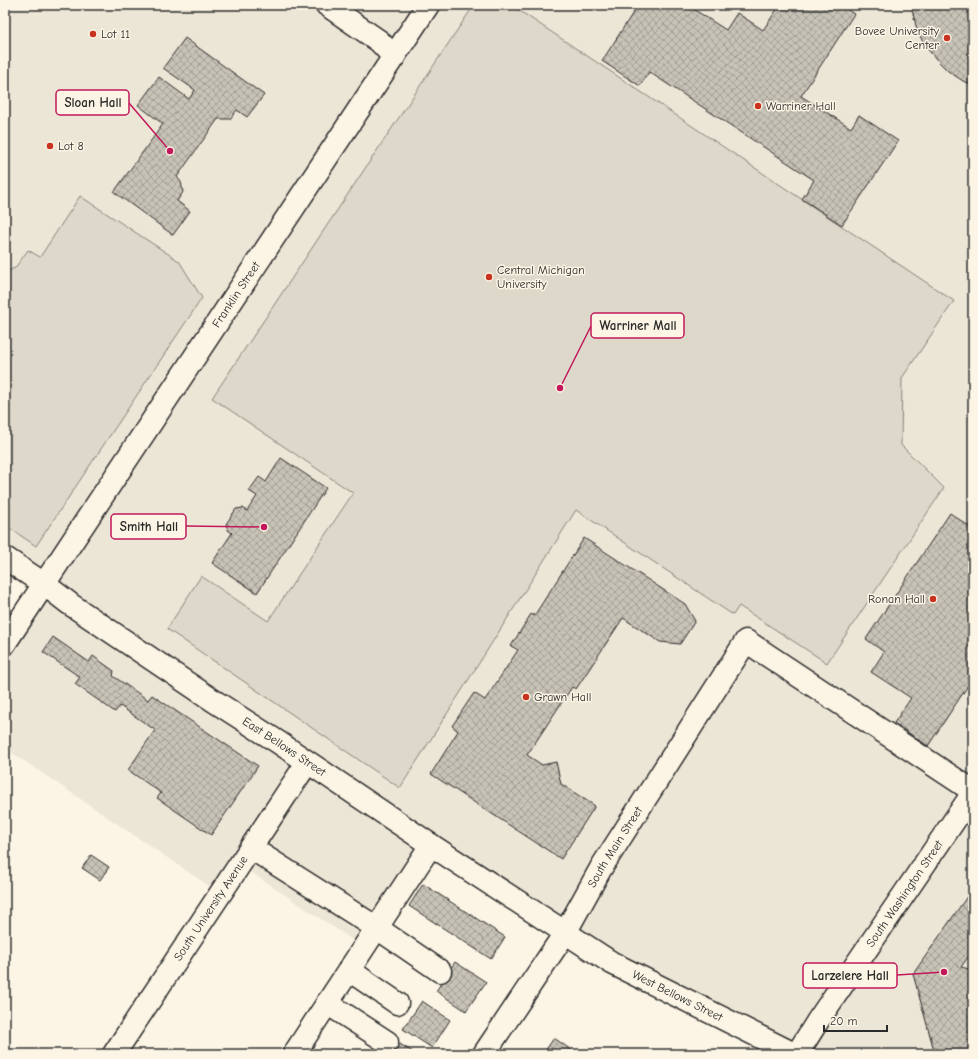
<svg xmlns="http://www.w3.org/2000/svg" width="978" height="1059" font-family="'Comic Neue',sans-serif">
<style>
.built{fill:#ece6d7}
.green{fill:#ded8ca;stroke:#84827a}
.building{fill:url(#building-cross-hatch);stroke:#2b2b2b}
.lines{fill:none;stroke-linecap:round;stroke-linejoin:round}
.minor-casing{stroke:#2b2b2b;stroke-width:25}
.minor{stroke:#fcf5e5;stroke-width:22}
.poi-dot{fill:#c8321e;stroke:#fcf5e5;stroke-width:1.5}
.labels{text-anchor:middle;stroke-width:3;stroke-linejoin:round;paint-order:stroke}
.poi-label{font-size:12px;fill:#2b2b2b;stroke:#fcf5e5;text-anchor:start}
.street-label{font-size:12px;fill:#2b2b2b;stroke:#fcf5e5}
.leader{fill:none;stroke:#c2185b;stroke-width:1.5}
.callout-dot{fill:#c2185b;stroke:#fcf5e5;stroke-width:1.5}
.callout{fill:#fcf5e5;stroke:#c2185b;stroke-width:1.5}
.callout-label{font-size:13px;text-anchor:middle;font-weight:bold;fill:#2b2b2b}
</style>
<defs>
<pattern id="building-cross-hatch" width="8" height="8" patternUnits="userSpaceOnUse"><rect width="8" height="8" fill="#c8c3b7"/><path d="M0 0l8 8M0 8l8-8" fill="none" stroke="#a39f95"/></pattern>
</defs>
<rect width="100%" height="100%" fill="#fcf5e5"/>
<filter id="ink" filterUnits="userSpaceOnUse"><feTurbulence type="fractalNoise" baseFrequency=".025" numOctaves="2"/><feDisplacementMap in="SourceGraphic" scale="8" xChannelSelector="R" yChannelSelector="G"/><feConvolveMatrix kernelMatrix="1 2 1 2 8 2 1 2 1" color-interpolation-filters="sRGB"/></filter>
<g filter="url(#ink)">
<path class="built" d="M5,5h968v1049h-179l-148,-73 -641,-431z
M44,584l386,261 -67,102 -123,-82 -19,29 -216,-146v-105z"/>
<path class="green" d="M474,5h37l443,296 -52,77 -1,67 43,43 -117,175 -88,-57 -6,9 -157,-105 -176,278 -233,-159 34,-53 67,45 85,-128 -141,-95z
M80,196l99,65 23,37 -166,248 -31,-21v-253l10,-4 13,-18 12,7z"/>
<path class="building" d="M638,5h49l39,25 11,-17 26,17 17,-25h60l14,9 -53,82 50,32 8,-13 39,26 -56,84 -40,-26 12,-19 -165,-108 -9,14 -38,-25z
M911,5h62v80l-10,-4 -15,-10 -12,-12 -11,-13 -8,-16z
M185,38l79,57 -17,22 -10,-7 -7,9h-12l-41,58 4,5 2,10 -6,9 13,10 -17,24 -59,-43 49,-68 -25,-19 21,-28 30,22 6,-9 -32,-22z
M281,458l45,30 -69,105 -45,-30 20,-30 -4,-3 -2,-6 10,-15 7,-1 4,3 10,-15 -8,-5 10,-14 7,5z
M950,513l23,16v149l-45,68 -34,-23 17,-25 -40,-26 13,-20 -18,-13z
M584,538l101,66 10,17 -15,23 -20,-2 -37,-24 -47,71 -4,-2 -45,68 15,10 14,-3 5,22 34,22 -34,53 -130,-85 27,-43 -6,-5 22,-33 11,7 33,-50 -7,-4 20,-32 3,2z
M53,637l36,25 4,-6 21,15 -1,5 35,24 4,-5 106,71 -47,69 -54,-37 4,-5 -33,-23 27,-40 -35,-24 -5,6 -40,-28 5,-7 -37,-25z
M91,855l18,12 -9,13 -18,-12z
M423,884l82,53 -14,22 -82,-53z
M973,888v62l-12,17 12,3v84h-38l-22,-80z
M455,962l31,20 -20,29 -30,-20z
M422,1001l28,19 -18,28 -29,-19z
M554,1038l23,16h-34z
M400,1044l16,10h-23z"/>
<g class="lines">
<defs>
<g id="minor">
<path d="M327,5l52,36 15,16"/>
<path id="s1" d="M5,558l39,26 26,20 141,95 67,43 153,103 181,118 182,91"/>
<path id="s2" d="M5,643l423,-638"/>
<path d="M251,848l126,80 63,43"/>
<path d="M349,970l48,33"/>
<path d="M327,1003l60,39"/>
<path id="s3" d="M114,1054l193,-291"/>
<path d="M294,1054l137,-209"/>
<path id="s4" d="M484,1054l81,-121 36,-65 145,-227 227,150"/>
<path id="s5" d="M797,1054l20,-32 156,-229"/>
</g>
</defs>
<use href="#minor" class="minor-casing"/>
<use href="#minor" class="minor"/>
</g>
</g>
<g class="poi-dot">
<circle cx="93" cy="34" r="4"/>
<circle cx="947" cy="38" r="4"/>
<circle cx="758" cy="106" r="4"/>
<circle cx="50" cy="146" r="4"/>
<circle cx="489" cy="277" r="4"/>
<circle cx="933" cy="599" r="4"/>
<circle cx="526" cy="697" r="4"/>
</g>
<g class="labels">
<g class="poi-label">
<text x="939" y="35" text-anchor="end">Bovee University<tspan x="939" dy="14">Center</tspan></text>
<text x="101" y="38">Lot 11</text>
<text x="766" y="110">Warriner Hall</text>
<text x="58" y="150">Lot 8</text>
<text x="497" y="274">Central Michigan<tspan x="497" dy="14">University</tspan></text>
<text x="925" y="603" text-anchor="end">Ronan Hall</text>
<text x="534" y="701">Grawn Hall</text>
</g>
<g class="street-label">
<text dy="4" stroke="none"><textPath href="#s2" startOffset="418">Franklin Street</textPath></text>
<text dy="4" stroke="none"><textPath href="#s1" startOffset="337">East Bellows Street</textPath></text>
<text dy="4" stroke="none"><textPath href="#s4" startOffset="245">South Main Street</textPath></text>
<text dy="4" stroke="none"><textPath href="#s5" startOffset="193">South Washington Street</textPath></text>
<text dy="4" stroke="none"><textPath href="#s3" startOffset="175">South University Avenue</textPath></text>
<text dy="4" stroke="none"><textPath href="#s1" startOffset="803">West Bellows Street</textPath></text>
</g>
</g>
<path class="leader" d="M170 151L129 103M560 388L591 326M264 527L186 526M944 972L897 975"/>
<g class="callout-dot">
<circle cx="170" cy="151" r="4"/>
<circle cx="560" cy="388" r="4"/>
<circle cx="264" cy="527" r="4"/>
<circle cx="944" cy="972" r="4"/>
</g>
<g class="callout">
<rect x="56" y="90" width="73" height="25" rx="4"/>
<rect x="591" y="313" width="93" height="25" rx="4"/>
<rect x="111" y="514" width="75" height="25" rx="4"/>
<rect x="803" y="963" width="94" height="25" rx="4"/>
</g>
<g class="callout-label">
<text x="93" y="107">Sloan Hall</text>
<text x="638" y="330">Warriner Mall</text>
<text x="149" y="531">Smith Hall</text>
<text x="850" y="980">Larzelere Hall</text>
</g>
<rect width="978" height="1059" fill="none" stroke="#fcf5e5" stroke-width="20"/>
<rect x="10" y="10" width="958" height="1039" fill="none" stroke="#2b2b2b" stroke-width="1.5" filter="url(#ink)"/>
<path d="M824 1025v6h63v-6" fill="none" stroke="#2b2b2b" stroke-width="2"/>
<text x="830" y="1025" font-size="12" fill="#2b2b2b" stroke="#fcf5e5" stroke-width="3" paint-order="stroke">20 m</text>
</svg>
